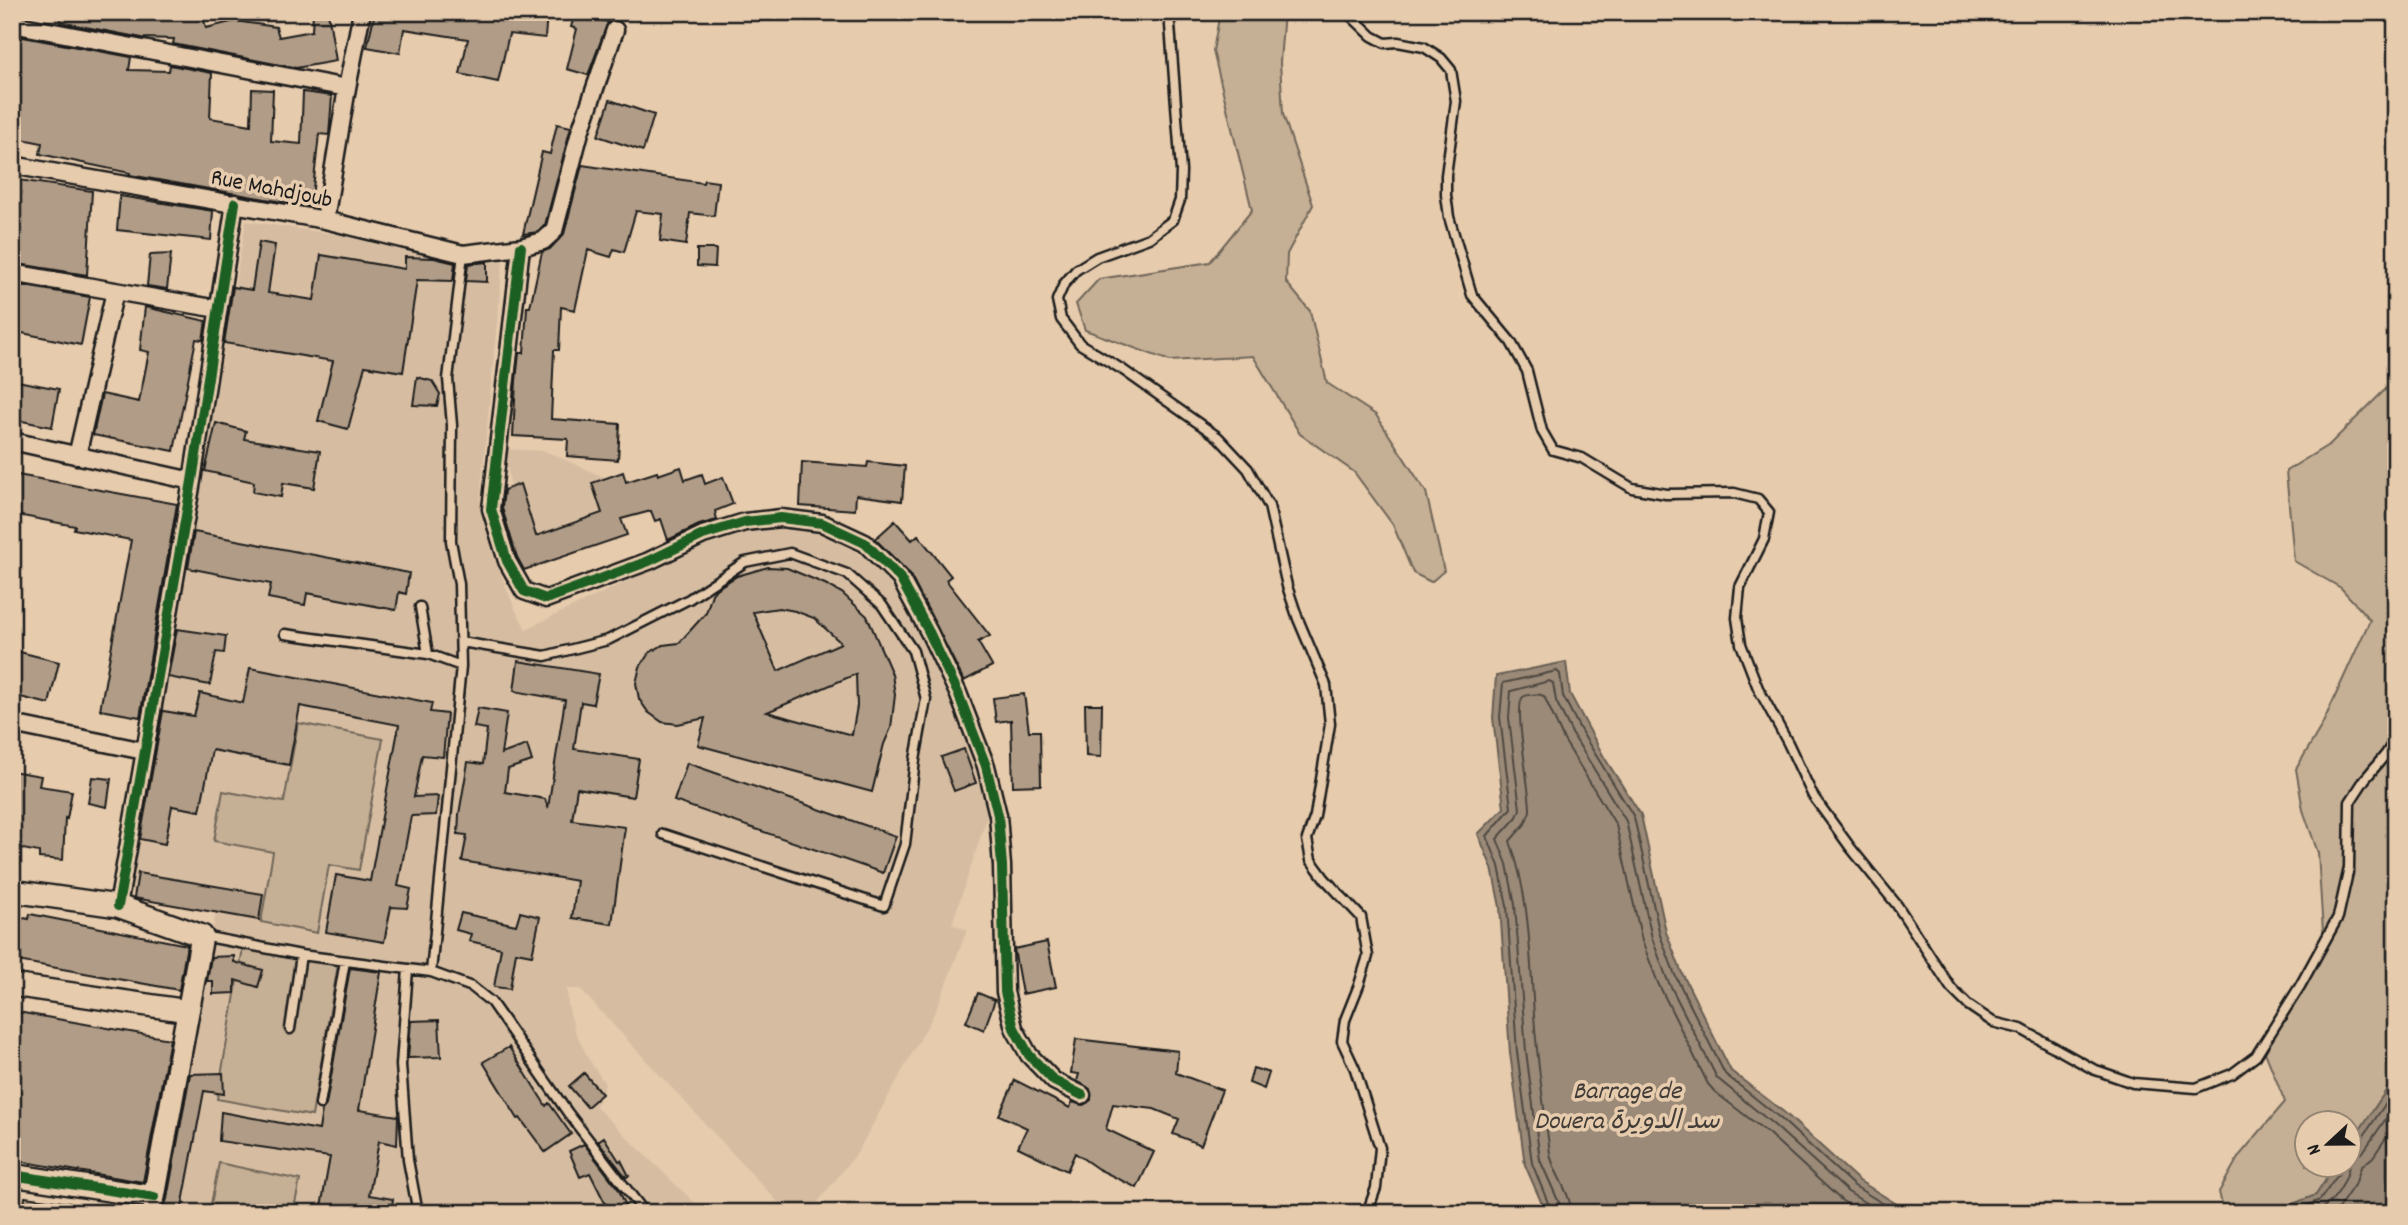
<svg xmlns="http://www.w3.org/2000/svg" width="2408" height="1225" font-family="Dekko,'Playpen Sans Arabic',sans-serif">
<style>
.built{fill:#d6bda2}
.green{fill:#c5af95;stroke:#706658;stroke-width:2}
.water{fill:#9b8a78;stroke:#685e53;stroke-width:2}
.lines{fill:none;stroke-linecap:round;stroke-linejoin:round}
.shore{stroke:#4f4841;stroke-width:2}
.building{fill:#b19d87;stroke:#1c1c1c;stroke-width:2;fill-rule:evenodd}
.lane-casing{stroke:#1c1c1c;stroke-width:13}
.street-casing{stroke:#1c1c1c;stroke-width:21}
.secondary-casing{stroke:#1c1c1c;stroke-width:26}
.lane{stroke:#e6cbad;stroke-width:8}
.street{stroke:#e6cbad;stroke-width:16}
.secondary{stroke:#e6cbad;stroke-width:21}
.cycleway-casing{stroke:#e6cbad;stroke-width:15}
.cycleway{stroke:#1b5e20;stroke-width:10}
.labels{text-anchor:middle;stroke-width:7;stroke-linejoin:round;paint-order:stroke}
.street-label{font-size:24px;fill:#1c1c1c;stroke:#e6cbad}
.water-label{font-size:26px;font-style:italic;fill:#423d38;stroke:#e6cbad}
</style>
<rect width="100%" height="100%" fill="#e6cbad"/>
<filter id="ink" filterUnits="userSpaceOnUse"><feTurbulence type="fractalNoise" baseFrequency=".0143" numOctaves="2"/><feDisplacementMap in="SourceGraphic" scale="14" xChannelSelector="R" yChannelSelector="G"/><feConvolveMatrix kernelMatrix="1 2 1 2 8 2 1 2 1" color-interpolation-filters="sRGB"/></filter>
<g filter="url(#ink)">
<path class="built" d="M246,221l257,38 -23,242 14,56 21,52 11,20 196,-93 35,-10 24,-1 36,5 33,16 30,25 25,30 21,38 65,166 -39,119 15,6 -31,80 -79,143 -48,60h-21l-208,-224h-13l1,17 7,25 13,27 17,26 -9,23 109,106h-543l54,-302 -87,-19z
M503,449l42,2 61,27 17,-6 15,42 -17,5 6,16 -106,36 -25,-78 15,-7z"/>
<path class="green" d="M1220,12h64l-4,50 3,52 30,91 -26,49 -1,28 24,29 17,72 49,32 50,77 18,79 -13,11 -18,-9 -20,-48 -39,-53 -54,-38 -47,-78 -83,5 -85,-31 -9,-26 23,-25 111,-17 42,-52 -39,-159z
M2396,379v697l-47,70 -1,-22h-42v42h29l-19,29 -46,18h-46l-5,-21 20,-36 46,-54 -22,-55 61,-99 -6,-95 -15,-43 -7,-41 26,-44 48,-105 -29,-32 -47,-27 -8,-90 44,-27z
M298,723l85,16 -24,131 -30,-5 -12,68 -56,-11 12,-70 -59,-11 9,-50 61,11z
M243,948l95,17 -26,151 -95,-17z
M219,1163l81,17 -7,33h-41l-41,-9z"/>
<path class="water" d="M1566,662l4,32 34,63 37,58 25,117 16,41 49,98 54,42 73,67 53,33h-365l-21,-48 -15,-112 -10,-146 -8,-39 -14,-34 26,-26 -11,-90 3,-42z
M2396,1076v137h-126l46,-18 19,-29h13l1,-20z"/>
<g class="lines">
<path class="shore" d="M2348,1149l9,-3 39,-58
M1552,1213l-20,-50 -15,-111 -10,-146 -8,-40 -12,-30 24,-28 -11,-91 3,-34 54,-12 3,3 3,22 18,35 53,86 26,118 15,40 50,99 55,44 73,67 45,28
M1561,1213l-1,-8 -20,-45 -14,-109 -11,-146 -8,-41 -10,-25 20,-22 3,-8 -11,-91 2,-27 38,-10 4,2 3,18 17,34 53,86 26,117 15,41 50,99 57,47 74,67 34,21
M1571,1213c0,-22 -18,-39 -21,-60 -6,-46 -13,-92 -16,-138 -4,-58 -4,-118 -24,-174l15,-17 5,-13c1,-17 -17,-106 -7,-114 4,-3 16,-3 21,-1l20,44 52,85 26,116 16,42 50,101 7,8 53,41 73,67 20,13
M2288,1213l32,-13 20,-28 1,-6
M2313,1213c20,-7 37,-33 36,-54l14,-7 33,-48
M2335,1213l21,-31 5,-15 12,-10 23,-34"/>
</g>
<path class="building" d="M61,12h141l4,16 29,-7 41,6 3,10 33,-6 1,-19h15l8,49 -40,7 -123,-24 1,-5 -32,-1 -82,-16z
M375,12h172l-2,26 -36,-4 -11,48 -38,-8 8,-35 -64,-10 -4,24 -33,-6z
M575,13l33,9 -20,53 -21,-6 10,-40 -6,-2z
M12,35l119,22 -2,13 40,1 1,-6 42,8 -2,45 41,7 1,-36 21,1 -2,51 30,3 2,-52 29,4 -3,39 -10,-1 -8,73 -181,-32v-2l-90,-19 2,-11 -30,-6z
M610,100l44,15 -11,36 -45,-15z
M557,124l14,3 -26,98 -7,7 -15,2 19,-82 8,2z
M582,165l121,18 1,-3 14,2 -4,34 -24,-3 -4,32 -26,-4 3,-27 -27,-3 -12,41 -10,-3 -3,8 -23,-7 -13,60 -14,-3 -2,43h-5l-3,69 69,5 -2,36 -51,-4 1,-17 -55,-3 3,-55 3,-28h5l3,-46h3l12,-55 8,-3 14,-15z
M12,179l80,12 -5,84 -75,-12z
M120,196l93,15 -2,29 -94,-10z
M259,242l16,3 -7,48 46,7 7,-45 84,14v-12l29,1 21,5 -2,18 -36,-1 -14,92 -38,-6 -17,63 -30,-8 15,-60 -109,-18 9,-56 19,3z
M697,249h19l-1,18 -18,-1z
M171,254l-4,35 -20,-3 3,-31z
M487,262v20l-21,-1 2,-17z
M12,284l78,13 -9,48 -69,-14z
M145,307l61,14 -3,19 -7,-1 -22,112 -81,-16 9,-41 37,8 10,-50 -9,-2z
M417,377l15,4 8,13 -3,12 -24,-1z
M12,380l47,9 -7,38 -40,-8z
M216,423l30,8 -2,8 76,12 -6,37 -31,-5 -2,14 -28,-5 1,-10 -49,-11z
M802,462l65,5 1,-5 37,4 -3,35 -46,-6 -1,15 -55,-4z
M681,467l4,13 17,-6 3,10 18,-7 10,27 -18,7 2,9 -18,5 -31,15 -7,-21 -6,2 -4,-10 -30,8 6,16 -103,35 -7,-13 -15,-49 2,-18 16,-6 16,52 66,-23 -10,-30 31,-11 3,10 31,-10 1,3z
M12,474l165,30 -37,213 -40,-7 31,-170 -57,-11 1,-3 -63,-12z
M895,521l17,19 6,-5 33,41 -5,4 44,56 -12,6 14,24 -28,15 -55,-108 -34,-34z
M194,532l215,41 -3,21 -7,-2 -3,18 -89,-17 -2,12 -37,-7 3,-14 -83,-16z
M768,567l19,1 38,16 17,9 25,23 25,58 3,21 -4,33 -7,16 -12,48 -174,-47 7,-27 -27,6 -16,-2 -14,-10 -9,-13 -3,-16 4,-16 9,-14 14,-8 16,-2 27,-30 6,-19 4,-5 21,-13zM779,608l16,3 19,7 27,25 -63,28 -25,-59zM856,674l1,32 -5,29 -85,-23z
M177,629l49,7 -2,17 -8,-1 -6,33 -42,-8z
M12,650l47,12 -10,42 -37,-9z
M518,661l81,13 -6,30 -12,-2 -7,47 65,10 -6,38 -56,-9 -5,32 53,7 -13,97 -40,-6 5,-37 -115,-20 5,-26 -9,-1 1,-20 9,-52 15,2 4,-35 -13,-2 4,-19 29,5 -6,41 26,-9 5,16 -24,8 -3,23 40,7 3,9 17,-108 -51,-9z
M250,668l182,35 -2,9 17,2 -4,43 -21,-2 -8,42 24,-1 -2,19 -25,1 -13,70 13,3 -4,19 -16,-1 -7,35 -58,-10 10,-57 34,6 29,-156 -99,-19 -11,59 -77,-15 -12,61 -28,-5 -7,38 -25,-5 23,-128 31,5 6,-23 43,10z
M1024,694l5,37h11l1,54 -28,1 -2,-66 -15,2 -3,-24z
M1085,704h17l-1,53 -15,-1z
M964,749l12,34 -22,8 -13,-34z
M687,763l209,73 -13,37 -209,-72z
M12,771l29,5 -2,10 33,5 -5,28 -2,-1 -2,42 -24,-2v-6l-27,-5z
M92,777l19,2 -4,28 -19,-4z
M138,873l125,21 -4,26 -125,-22z
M520,912l20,5 -8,38 -16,-3 -6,37 -16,-2 7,-39 -32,-7 2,-7 -15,-4 5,-17 55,12z
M30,914l157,31 -8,45 -167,-30v-44l17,3z
M1047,942l9,45 -34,7 -8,-45z
M234,956v6l29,8 -5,17 -23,-7v13l-22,1v-13h-6l4,-24z
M350,968l31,4 -22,138 39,6 -1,29 -18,-4 -10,54 24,4 -2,14h-71l10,-56 -111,-16 2,-29 98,18 3,-20 4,-5z
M978,993l17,7 -11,30 -18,-8z
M12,1011l158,28 -27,143 -131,-22z
M439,1020l2,37 -33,1 3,-37z
M1076,1039l102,12 -2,22 46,17 -21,55 -28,-11 6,-15 -25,-10 -41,-5 -7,25 48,23 -17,36 -39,-19 -23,-16 -8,18 -49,-24 9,-19 -28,-13 16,-35 55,28 2,-6 11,3 8,-5 -1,-11 -13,-8 2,-7 -8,-1z
M509,1047l37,59 3,-3 22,31 -26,18 -25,-34 -2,1 -35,-57z
M1253,1068l16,5 -5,16 -15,-6z
M223,1073l1,21 -20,-3 -23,122h-19l5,-14 23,-125z
M584,1073l18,21 -15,13 -18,-21z
M604,1137l15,24 2,-1 8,16 -3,1 -28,-36z
M584,1144l35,46 10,23h-19l-20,-40 -10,4 -11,-26z
M25,1197l45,6 -1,10h-46z"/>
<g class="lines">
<defs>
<path id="lane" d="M1169,12l12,159 -1,29 -7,20 -24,18 -52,19 -21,13 -12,14 -7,16 4,19 19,25 43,26 95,67 30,32 21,37 18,80 11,33 28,66 4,39 -15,92 -8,23 4,21 14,19 36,38 7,39 -9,29 -14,35 -3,21 13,28 25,79 -4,40 -9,25
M1347,12l25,24 13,7 13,-1 26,5 17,11 10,12 5,31 -10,74v20l3,22 23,78 39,47 16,29 15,60 11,19 29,8 50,30 34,6 68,-1 24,6 11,13 -5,27 -24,48 -3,31 4,26 17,44 30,55 25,53 37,51 47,58 54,83 17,17 25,17 28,7 72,40 40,14 63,5 36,-14 24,-18 44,-70 38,-69 11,-49 1,-66 15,-23 21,-25 10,-16
M420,607l8,47
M285,634l143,20 33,12
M461,642l84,14 63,-16 81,-41 56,-37 45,-9 57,21 35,31 31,46 13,48 -11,61 -10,84 -21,62 -221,-72
M203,936l98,19 130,17 30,-306 -2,-82 -8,-43 1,-116 -4,-46 15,-125
M408,969l-7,96 7,95 10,53
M431,972l41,15 19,15 77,111 77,100
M290,1029l11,-74
M320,1104l25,-143"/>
<path id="street" d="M12,24l335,64
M12,165l313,55 138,34 58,-7 22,-6 11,-10 26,-99 35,-102
M325,220l22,-132 15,-76
M521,247l-30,262 16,52 17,30 22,8 103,-38 54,-26 42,-13 36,-4 41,5 43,20 35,35 29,54 29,61 28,73 12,49 4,51 3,126 9,36 15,27 25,26 28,14
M12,273l206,36
M12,441l180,40
M77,456l38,-165
M12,724l132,27
M118,906l74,-425 43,-278
M151,1213l3,-16"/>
<path id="secondary" d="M12,891l106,15 84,30 -48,261 -142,-22
M12,985l176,26"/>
</defs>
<use href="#lane" class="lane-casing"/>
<use href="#street" class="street-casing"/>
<use href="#secondary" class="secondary-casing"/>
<use href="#lane" class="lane"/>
<use href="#street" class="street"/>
<use href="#secondary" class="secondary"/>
<defs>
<path id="cycleway" d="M521,247l-30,262 16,52 17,30 22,8 103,-38 54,-26 42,-13 36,-4 41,5 43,20 35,35 29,54 29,61 28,73 12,49 4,51 3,126 9,36 15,27 25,26 28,14
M118,906l74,-425 43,-278
M12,1175l142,22"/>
</defs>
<use href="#cycleway" class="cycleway-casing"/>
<use href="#cycleway" class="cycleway"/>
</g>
</g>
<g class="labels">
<g class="street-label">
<text transform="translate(272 187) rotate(11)" y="8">Rue Mahdjoub</text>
</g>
<g class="water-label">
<text x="1627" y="1098">Barrage de<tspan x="1627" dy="30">Douera سد الدويرة</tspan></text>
</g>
</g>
<rect width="2408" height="1225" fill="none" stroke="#e6cbad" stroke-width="42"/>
<rect x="21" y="21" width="2366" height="1183" fill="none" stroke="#1c1c1c" stroke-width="2.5" filter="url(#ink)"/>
<g transform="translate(2328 1144) rotate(248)"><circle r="33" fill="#e6cbad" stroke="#958573" stroke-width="2"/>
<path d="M0-5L12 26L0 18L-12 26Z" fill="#1c1c1c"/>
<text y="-10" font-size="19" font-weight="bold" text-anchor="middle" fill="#1c1c1c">N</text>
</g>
</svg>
